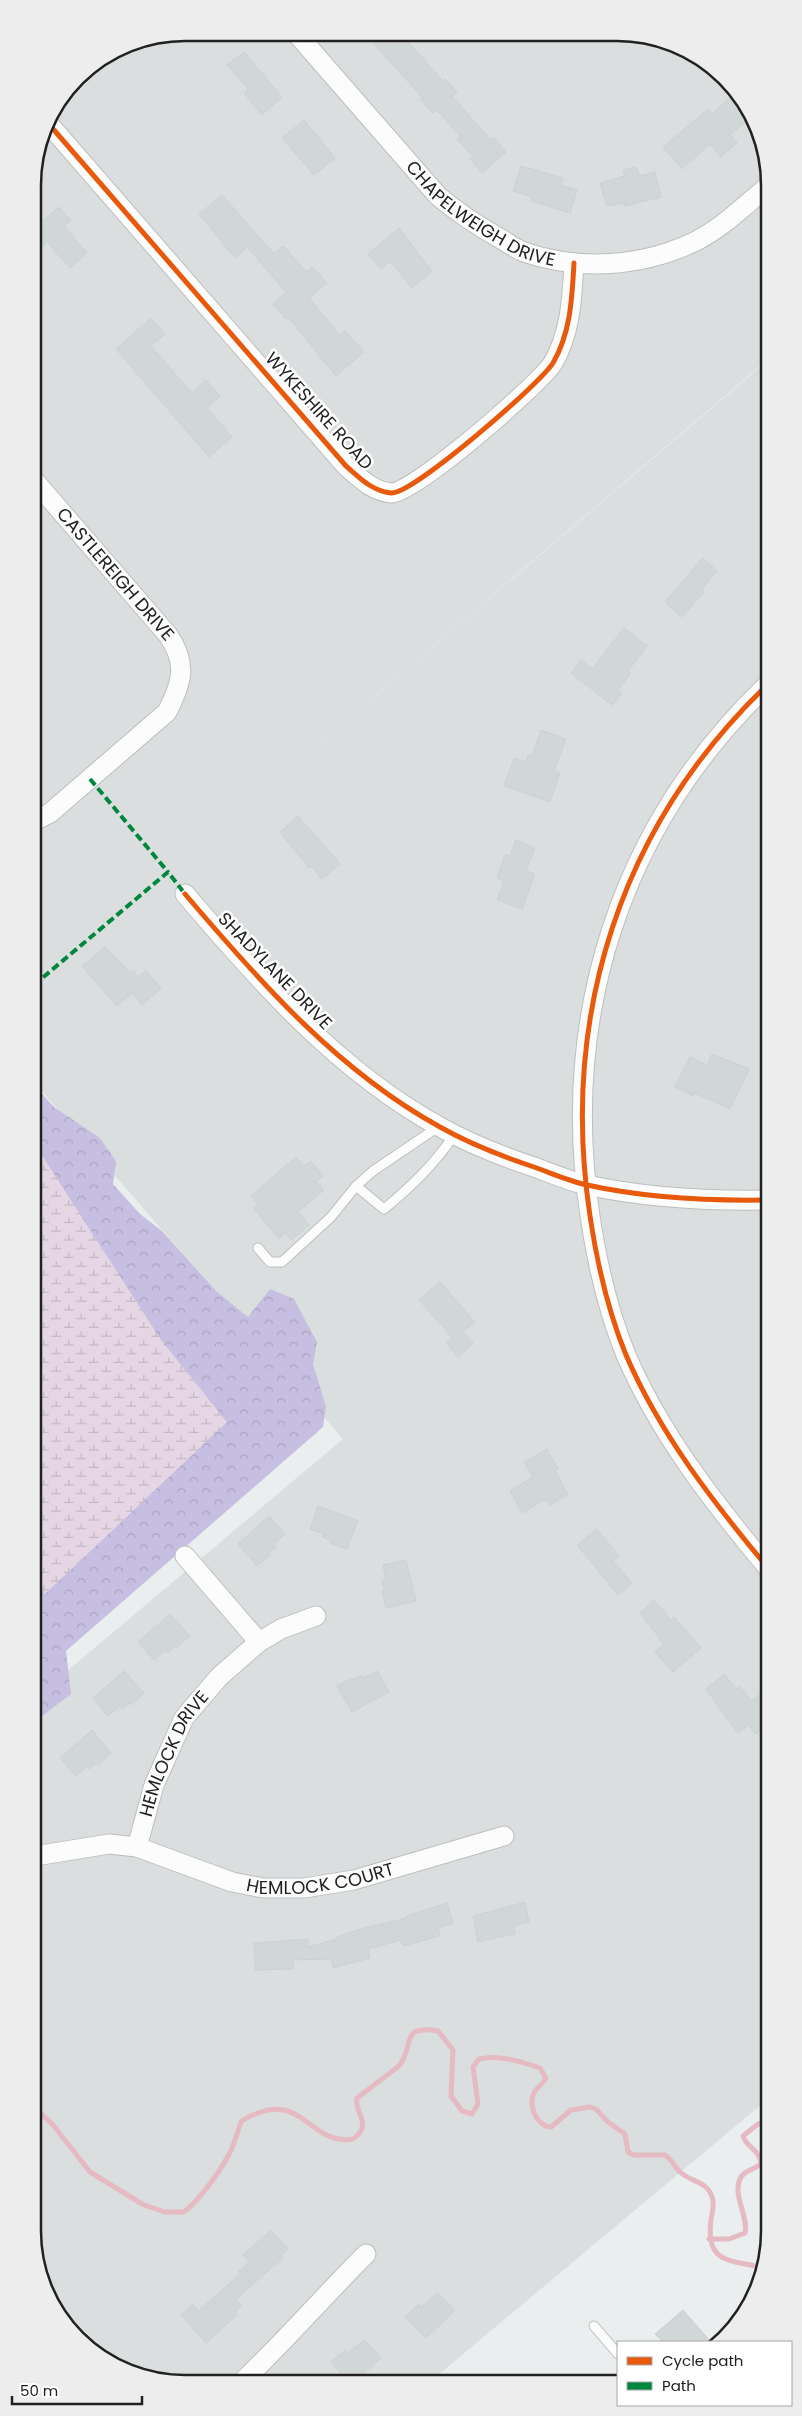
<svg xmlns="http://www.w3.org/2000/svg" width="802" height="2416" font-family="Poppins,sans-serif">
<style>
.residential{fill:#dbdede}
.forest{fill:url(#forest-crowns)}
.wetland{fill:url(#wetland-marsh)}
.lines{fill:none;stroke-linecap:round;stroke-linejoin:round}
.stream{stroke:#e5bac2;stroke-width:5}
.building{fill:#d1d6d6;stroke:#cbd2d3}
.service-casing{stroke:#bdbfbf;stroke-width:11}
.minor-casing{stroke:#bdbfbf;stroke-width:21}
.service{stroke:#fcfcfd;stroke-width:9}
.minor{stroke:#fcfcfd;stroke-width:19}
.quiet{stroke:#00873e;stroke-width:4;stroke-dasharray:8 4;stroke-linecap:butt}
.cycleway-casing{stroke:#fff;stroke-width:8}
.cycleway{stroke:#e8590c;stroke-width:5}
.labels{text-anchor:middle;stroke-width:5;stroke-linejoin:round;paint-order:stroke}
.street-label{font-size:18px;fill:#212121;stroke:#fff}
.rim{fill:none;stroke:#212121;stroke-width:2.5}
</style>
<defs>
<pattern id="forest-crowns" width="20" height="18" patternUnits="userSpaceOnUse" patternTransform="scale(1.25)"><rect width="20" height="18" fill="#c7bfe1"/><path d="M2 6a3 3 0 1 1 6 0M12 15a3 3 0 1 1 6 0" fill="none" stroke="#aba4c1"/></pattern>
<pattern id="wetland-marsh" width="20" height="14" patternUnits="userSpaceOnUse" patternTransform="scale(1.25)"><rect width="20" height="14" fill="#e6d6e5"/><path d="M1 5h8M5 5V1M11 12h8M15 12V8" fill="none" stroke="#c5b7c4"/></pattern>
</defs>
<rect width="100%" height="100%" fill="#eaeeef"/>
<path class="residential" d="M185,33l462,2 46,18 32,24 29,40 13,39v204l-572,490 572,-489 2,1737 -338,283h-275l-39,-13 -40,-29 -29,-40 -13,-39v-562l308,-259 -309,-357 -1,-907 15,-58 36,-46 43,-27z"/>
<path class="forest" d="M34,1085l20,22 46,31 16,23 -3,23 27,30 22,17 54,60 32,26 22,-28 24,10 23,43 -4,22 13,43 -3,20 -257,224 5,43 -34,26 -2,-4z"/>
<path class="wetland" d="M34,1143l127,197 66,82 -182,172 -10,-15z"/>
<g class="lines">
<path class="stream" d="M35,2108l18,17 37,47 54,33 21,7h18c14,-8 37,-41 45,-56 6,-10 9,-23 13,-34 5,-5 10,-6 17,-9 45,-18 54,33 95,26 21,-15 1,-24 4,-41l42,-32c16,-19 0,-42 39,-35l15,19 -2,46 11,15 10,3 6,-10 -5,-37 6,-8c19,-5 43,3 61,9l6,10c-3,6 -7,8 -11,13 -8,13 1,35 16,36l20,-17 19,-3 6,2 12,13 17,12 3,18 6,3h31c7,5 10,12 15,17 11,10 27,9 32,25 3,7 0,16 -1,23 -6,45 20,39 52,48
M709,2239h20l16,-6c4,-17 -14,-39 -4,-56 5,-8 15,-7 20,-14 -1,-13 -15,-16 -18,-27l15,-12 11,-4"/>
</g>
<path class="building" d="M365,34h36l42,47 2,-2 12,13 -5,4 39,44 3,-2 12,14 -24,21 -12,-14 3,-2 -16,-18 3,-3 -23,-26 -4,3 -13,-14 2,-2z
M244,52l38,45 -20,18 -18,-22 4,-4 -21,-24z
M736,93l16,23 -22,19 7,8 -16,14 -11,-13 -28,25 -19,-22 45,-38 4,5z
M304,120l31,38 -21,17 -32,-37z
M521,166l42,12 -2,7 16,5 -7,23 -39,-12 1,-4 -19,-6z
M636,167l3,9 16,-4 6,25 -36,9 -1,-3 -17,3 -7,-23 25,-7 -2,-6z
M222,195l52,59 9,-8 24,26 5,-5 15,16 -18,15 31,37 5,-4 19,21 -28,24 -48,-59 -2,2 -13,-15 13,-12 -39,-45 -12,11 -36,-44z
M59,207l12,14 -7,5 23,27 -17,15 -23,-26 -14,12v-25z
M399,228l33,43 -20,17 -22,-27 -9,8 -13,-15z
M151,318l14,16 -14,12 41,47 14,-13 14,16 -13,12 25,29 -23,20 -93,-108z
M703,558l14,13 -16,19 3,2 -22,25 -17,-15z
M624,628l23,18 -19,25 3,2 -13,17 4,3 -10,12 -41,-32 10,-13 11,9z
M541,730l25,9 -12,32 6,2 -10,29 -46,-16 10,-28 12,4 2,-7 4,1z
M298,816l42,48 -18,15 -11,-13 -2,2 -29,-36z
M516,840l19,8 -9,23 9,3 -13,35 -25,-9 7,-19 -7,-3 8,-23 5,1z
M105,947l25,25 3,-2 5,7 8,-7 15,18 -19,17 -10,-12 -15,13 -35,-40z
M712,1054l37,15 -19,40 -35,-16 -1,3 -19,-9 15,-30 17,8z
M296,1157l8,9 7,-5 12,15 -7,5 8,9 -26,22 11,13 -18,15 -6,-7 -6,6 -26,-31 5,-4 -7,-8z
M440,1282l35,40 -12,10 10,11 -15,14 -12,-14 6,-6 -33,-37z
M547,1449l11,20 -3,2 13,23 -18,11 -4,-6 -24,14 -12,-22 23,-14 -9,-15z
M318,1506l40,15 -11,28 -17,-6 1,-2 -9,-4 2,-3 -14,-5z
M269,1516l16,18 -11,10 2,3 -7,6 2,2 -14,11 -19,-22z
M597,1529l22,27 -6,5 19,22 -14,12 -41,-50z
M406,1560l10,41 -30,7 -4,-18h3l-3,-9 4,-1 -3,-15z
M654,1600l17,20 3,-3 27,31 -28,24 -18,-20 9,-8 -24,-31z
M170,1614l20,22 -14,12 -1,-2 -7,7 -3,-3 -11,10 -16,-18z
M124,1671l20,22 -13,12 -2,-2 -7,6 -2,-3 -12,10 -15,-18z
M377,1671l12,21 -37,20 -15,-26 16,-8 1,1 8,-4 2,3z
M724,1674l12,15 3,-3 13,15 16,-13 1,36 -13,10 -8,-9 -10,8 -32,-44z
M92,1730l19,23 -13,12 -2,-2 -7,6 -2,-3 -11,10 -16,-18z
M525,1902l4,20 -15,3 1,9 -37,8 -5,-26z
M447,1903l6,21 -15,4 2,8 -37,10 -2,-6 -33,9 2,9 -37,10 -2,-9 -38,1v9l-38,1 -1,-27 54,-4v8l29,-8v-2l24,-8 46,-11v-2z
M271,2230l17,19 -7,7 2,2 -47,41 6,6 -7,7 2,3 -31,28 -25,-28 12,-11 5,7 42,-37 -2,-2 12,-10 -7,-7z
M438,2293l17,17 -29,28 -21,-21 14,-13 2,3z
M683,2310l28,32h-48l-8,-8z
M365,2340l16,18 -26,23h-8l-16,-19 14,-12 2,3z"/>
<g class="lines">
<defs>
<path id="service" d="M356,1186l28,23c27,-22 51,-45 70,-74
M258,1248l12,14h12l49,-45 25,-31 17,-15 65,-44
M594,2326l24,28"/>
<g id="minor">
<path id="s1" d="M296,33l142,163c20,17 40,30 63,43 7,4 15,10 23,13 55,19 117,15 170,-10 27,-13 50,-36 73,-55"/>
<path d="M47,122l299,344c14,12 26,25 45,27 21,2 149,-109 162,-130 18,-31 19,-66 21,-100"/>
<path id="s2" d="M33,479l135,156c20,29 14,48 -1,77l-117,101 -16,8"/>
<path d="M767,685c-147,141 -207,331 -177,531 7,47 18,95 36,139 34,79 87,147 142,213"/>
<path d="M185,894c74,87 153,177 255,233 30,17 61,29 94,40 17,6 35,14 53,18 59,13 121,16 181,15"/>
<path d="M185,1556l74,86"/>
<path id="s3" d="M137,1847l17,-62 30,-67 35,-41 40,-35 22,-13 35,-13"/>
<path id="s4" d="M35,1856l74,-12 28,3 95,35 31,6h41l50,-8 150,-44"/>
<path d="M243,2381c43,-41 81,-85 123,-127"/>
</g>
</defs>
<use href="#service" class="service-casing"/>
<use href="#minor" class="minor-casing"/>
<use href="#service" class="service"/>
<use href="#minor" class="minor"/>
<path class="quiet" d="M90,779l78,93
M34,985l134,-113 17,22"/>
<defs>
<path id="cycleway" d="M47,122l299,344c14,12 26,25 45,27 21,2 149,-109 162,-130 18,-31 19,-66 21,-100
M767,685c-147,141 -207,331 -177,531 7,47 18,95 36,139 34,79 87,147 142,213
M185,894c74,87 153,177 255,233 30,17 61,29 94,40 17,6 35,14 53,18 59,13 121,16 181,15"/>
</defs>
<use href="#cycleway" class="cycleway-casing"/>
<use href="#cycleway" class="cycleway"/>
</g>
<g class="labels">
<g class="street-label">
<text dy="6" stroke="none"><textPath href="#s1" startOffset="262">CHAPELWEIGH DRIVE</textPath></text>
<text transform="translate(319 411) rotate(48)" y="6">WYKESHIRE ROAD</text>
<text dy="6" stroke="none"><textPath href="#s2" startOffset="126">CASTLEREIGH DRIVE</textPath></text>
<text transform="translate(275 971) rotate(46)" y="6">SHADYLANE DRIVE</text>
<text dy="6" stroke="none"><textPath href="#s3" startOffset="101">HEMLOCK DRIVE</textPath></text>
<text dy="6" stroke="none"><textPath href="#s4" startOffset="294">HEMLOCK COURT</textPath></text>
</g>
</g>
<path d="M0 0H802V2416H0ZM185 41H617A144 144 0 0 1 761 185V2231A144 144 0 0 1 617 2375H185A144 144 0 0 1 41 2231V185A144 144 0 0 1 185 41Z" fill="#ededed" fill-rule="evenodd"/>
<path class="rim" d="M185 41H617A144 144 0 0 1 761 185V2231A144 144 0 0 1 617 2375H185A144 144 0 0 1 41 2231V185A144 144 0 0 1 185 41Z"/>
<rect x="617" y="2341" width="175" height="65" fill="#ffffff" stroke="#a6a6a6"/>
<rect x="627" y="2357" width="25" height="8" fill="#e8590c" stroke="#a6a6a6"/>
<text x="662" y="2366" font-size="15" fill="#212121">Cycle path</text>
<rect x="627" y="2382" width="25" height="8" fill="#00873e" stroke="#a6a6a6"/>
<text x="662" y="2391" font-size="15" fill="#212121">Path</text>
<path d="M12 2396v8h130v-8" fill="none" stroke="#212121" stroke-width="2.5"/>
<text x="20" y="2396" font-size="15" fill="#212121" stroke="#ffffff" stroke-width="4" paint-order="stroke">50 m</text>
</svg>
